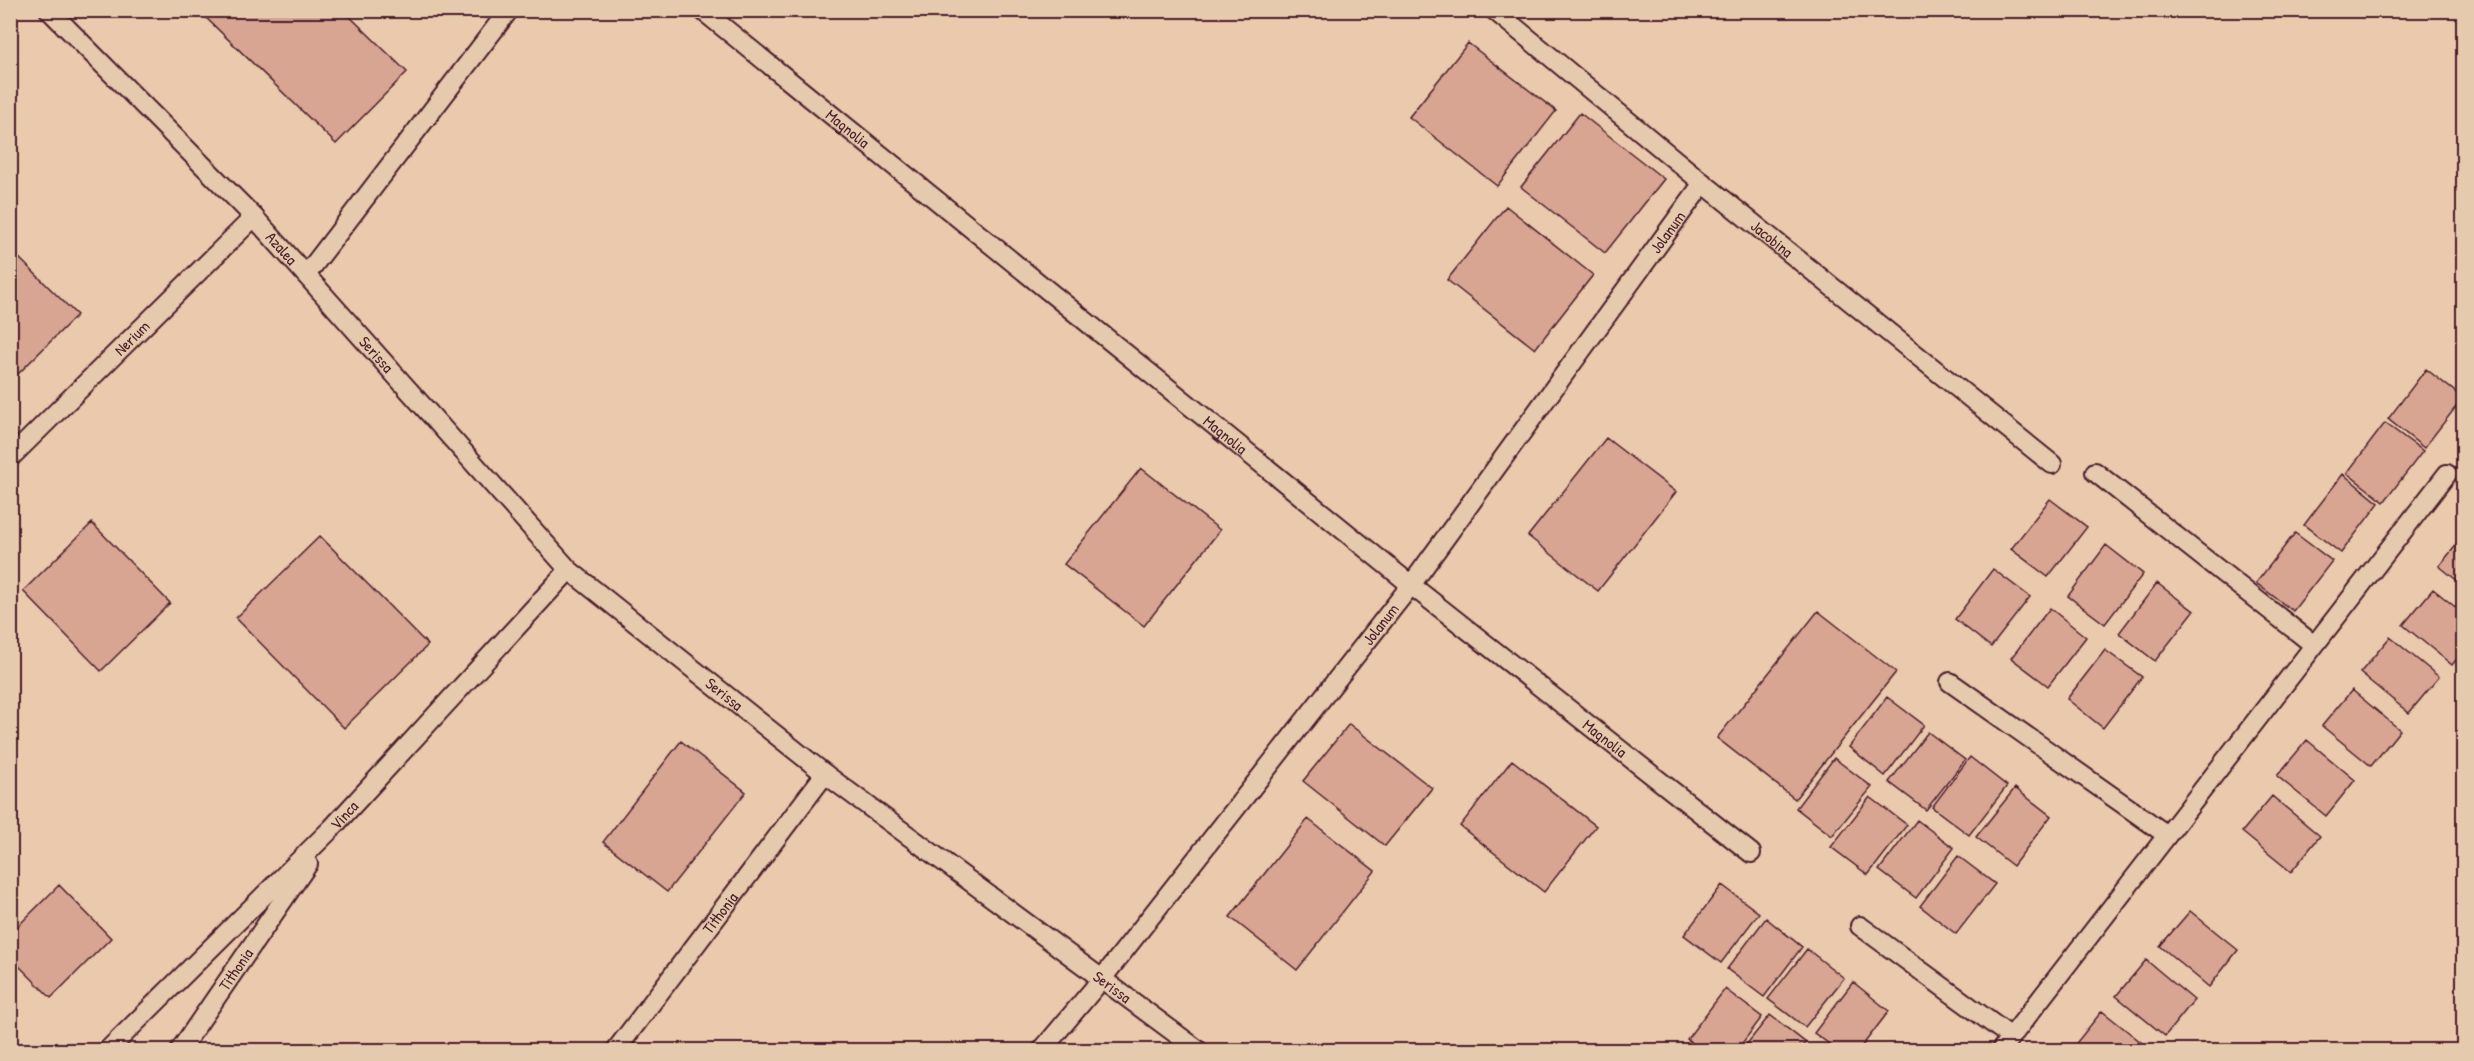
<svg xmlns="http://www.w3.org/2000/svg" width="2474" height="1061" font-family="'Patrick Hand',sans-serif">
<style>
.building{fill:#d8a593;stroke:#4a1f2b;stroke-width:1.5}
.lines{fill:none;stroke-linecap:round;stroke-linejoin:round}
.lane-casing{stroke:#4a1f2b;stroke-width:22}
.lane{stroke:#e6caad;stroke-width:18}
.labels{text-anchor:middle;stroke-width:4.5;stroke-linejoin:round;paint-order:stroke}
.street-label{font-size:16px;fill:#4a1f2b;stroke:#e6caad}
</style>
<rect width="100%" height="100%" fill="#eac9ad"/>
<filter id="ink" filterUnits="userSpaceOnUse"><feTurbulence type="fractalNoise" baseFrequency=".0167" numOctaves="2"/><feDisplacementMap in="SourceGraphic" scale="12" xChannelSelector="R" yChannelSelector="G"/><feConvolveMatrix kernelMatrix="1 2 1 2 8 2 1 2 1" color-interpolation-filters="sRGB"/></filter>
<g filter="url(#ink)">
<path class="building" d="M198,10h145l64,62 -71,72z
M1468,43l88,68 -59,75 -88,-69z
M1580,113l84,66 -59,74 -84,-66z
M1506,206l87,69 -58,74 -88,-69z
M10,249l67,66 -61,61 -6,-5z
M2426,369l37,29 -39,50 -36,-29z
M2385,423l38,28 -39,51 -37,-29z
M1606,438l70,54 -78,99 -70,-55z
M1141,468l79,62 -76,96 -80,-62z
M2343,474l36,29 -38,50 -37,-28z
M2050,499l37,28 -39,50 -37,-28z
M92,523l78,80 -69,68 -78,-80z
M2295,533l37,28 -39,50 -37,-28z
M320,536l108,109 -84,83 -108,-110z
M2464,536v50l-25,-20z
M2106,545l37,29 -38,50 -37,-28z
M1993,569l37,28 -39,50 -36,-28z
M2157,583l37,28 -39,50 -36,-28z
M2433,589l31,25v36l-12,15 -49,-40z
M2050,608l36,29 -38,49 -37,-28z
M1818,611l78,61 -101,127 -78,-61z
M2390,637l49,40 -30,36 -49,-40z
M2105,650l37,27 -39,51 -36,-29z
M2352,690l48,40 -29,36 -49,-40z
M1887,697l37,28 -39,51 -36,-29z
M1349,724l83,64 -47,58 -82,-65z
M1928,732l37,28 -39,50 -37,-28z
M2307,740l48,40 -29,36 -49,-40z
M681,741l65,51 -79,100 -64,-50z
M1970,757l37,29 -38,49 -37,-28z
M1834,758l38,29 -40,49 -36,-28z
M1512,760l84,66 -52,66 -84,-66z
M2015,788l36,28 -38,50 -37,-29z
M2272,796l48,40 -29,36 -49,-40z
M1870,797l37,28 -39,50 -37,-28z
M1308,819l67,52 -78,99 -67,-53z
M1917,820l37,28 -38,50 -37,-28z
M1958,856l37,28 -39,50 -36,-28z
M59,885l52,53 -60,60 -41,-41v-23z
M1722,885l37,28 -38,50 -37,-28z
M2190,911l48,39 -29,37 -49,-41z
M1766,918l36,29 -38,50 -37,-28z
M1807,949l37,29 -39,49 -37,-28z
M2146,960l48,40 -29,36 -49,-40z
M1853,982l36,29 -30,39h-21l-24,-17z
M1725,989l37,28 -25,33h-35l-15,-11z
M2102,1011l49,39h-74l-4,-3z
M1770,1015l36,28 -5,7h-59z"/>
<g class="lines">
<defs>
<g id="lane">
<path id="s1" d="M49,10l205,207 52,58 203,-265"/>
<path id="s2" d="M702,10l709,575 340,268"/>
<path id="s3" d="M1494,10l209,173 349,281"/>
<path id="s4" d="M306,275l263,295 256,204 373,276"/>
<path id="s5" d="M10,458l244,-241"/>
<path d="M2095,472l219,173"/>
<path d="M1950,682l217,153"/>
<path d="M1860,926l151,111"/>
<path id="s6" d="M108,1050l224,-222 237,-258"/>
<path id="s7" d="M180,1050l128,-186"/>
<path id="s8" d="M616,1050l209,-276"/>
<path id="s9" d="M1042,1050l59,-70 310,-395 292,-402"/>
<path d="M2001,1050l446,-576"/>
</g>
</defs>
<use href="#lane" class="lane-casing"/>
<use href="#lane" class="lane"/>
</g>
</g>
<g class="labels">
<g class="street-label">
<text dy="6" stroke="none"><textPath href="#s2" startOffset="188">Magnolia</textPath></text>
<text dy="6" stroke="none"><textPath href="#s9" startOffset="1030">Jolanum</textPath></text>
<text dy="6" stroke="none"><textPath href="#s3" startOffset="360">Jacobina</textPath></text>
<text dy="6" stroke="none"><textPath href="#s1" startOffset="333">Azalea</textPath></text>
<text dy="6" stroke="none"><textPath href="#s5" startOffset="171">Nerium</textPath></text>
<text dy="6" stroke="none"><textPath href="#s4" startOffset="106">Serissa</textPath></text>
<text dy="6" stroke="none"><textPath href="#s2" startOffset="674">Magnolia</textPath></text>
<text dy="6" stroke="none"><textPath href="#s9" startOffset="544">Jolanum</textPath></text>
<text dy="6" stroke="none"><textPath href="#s4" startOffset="594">Serissa</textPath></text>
<text dy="6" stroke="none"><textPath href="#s2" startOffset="1160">Magnolia</textPath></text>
<text dy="6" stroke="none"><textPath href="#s6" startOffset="333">Vinca</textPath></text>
<text dy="6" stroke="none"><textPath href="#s8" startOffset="172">Tithonia</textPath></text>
<text dy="6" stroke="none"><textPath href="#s7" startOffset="98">Tithonia</textPath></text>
<text dy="6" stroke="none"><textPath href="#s4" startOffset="1080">Serissa</textPath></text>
</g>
</g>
<rect width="2474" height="1061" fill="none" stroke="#e6caad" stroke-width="36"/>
<rect x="18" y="18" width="2438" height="1025" fill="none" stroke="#4a1f2b" stroke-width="2" filter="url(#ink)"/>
</svg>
